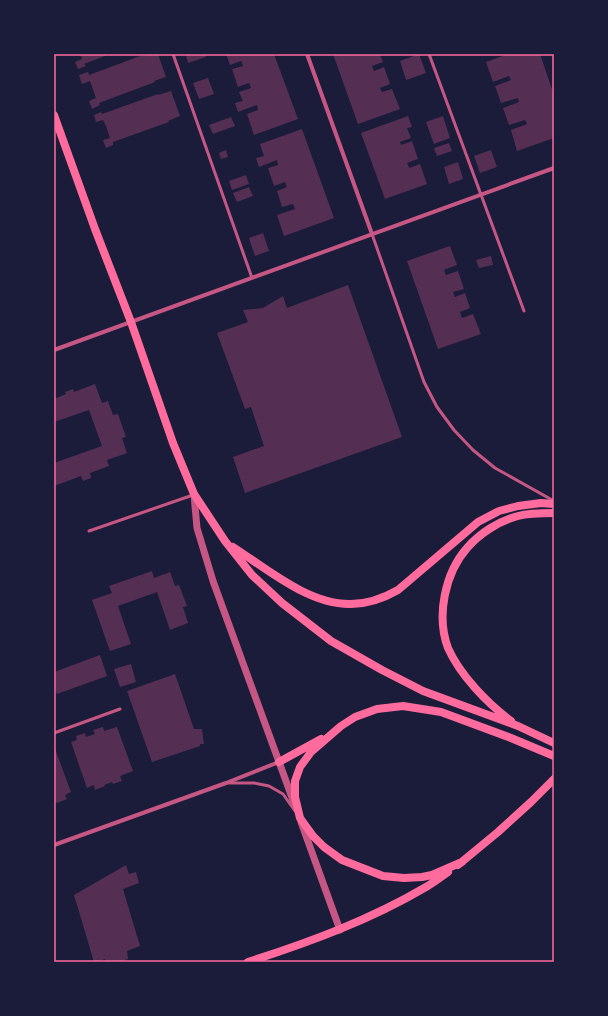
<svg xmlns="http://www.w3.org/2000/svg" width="608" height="1016" font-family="'Asap Condensed',sans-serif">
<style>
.building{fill:#542f53}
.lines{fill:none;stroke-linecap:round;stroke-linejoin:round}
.service{stroke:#c65784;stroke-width:3}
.minor{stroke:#c65784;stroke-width:4}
.tertiary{stroke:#c65784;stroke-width:7}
.secondary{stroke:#ff6b9d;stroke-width:8}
.neatline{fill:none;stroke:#ff6b9d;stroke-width:1.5}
</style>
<rect width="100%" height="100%" fill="#1b1b3a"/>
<path class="building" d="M80,54h30l-26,10 2,2 -8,3 -3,-7 7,-3z
M150,54h8l8,23 -12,4 1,1 -56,21 1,2 -8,4 -3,-8 7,-3 -6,-17 -8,3 -3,-9 9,-3 1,3 54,-20 1,1z
M189,54h16l1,3 -18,6 -2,-8z
M226,54h48l24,65 -44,16 -7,-21 11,-4 -1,-5 -19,7 -3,-9 8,-2 -4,-9 12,-4 -1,-3 -1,-2 -11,4 -6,-18 11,-3 -1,-3 -1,-2 -11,4z
M333,54h47l3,8 -11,4 2,5 10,-4 6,17 -10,4 2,4 10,-3 8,20 -42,15z
M419,54l7,19 -20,7 -6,-19z
M504,54h36l14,41v43l-37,13 -6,-21 16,-6 -2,-4 -16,5 -6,-17 16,-6 -1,-4 -17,5 -6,-17 16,-6 -2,-4 -16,6 -7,-20 19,-7z
M208,78l6,16 -15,5 -6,-16z
M171,91l9,25 -12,5 1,1 -56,20v3l-7,3 -3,-8 7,-2 -4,-12 -3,-6 -7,2 -2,-7 7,-3 1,2 56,-20v1z
M408,116l4,11 -5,1 4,10 -11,4 1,3 11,-4 6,18 -11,4 2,4v1l11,-4 7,20 -42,15 -24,-66z
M443,116l7,22 -16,6 -8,-22z
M231,117l4,9 -22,8 -4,-9z
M302,129l32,89 -50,18 -7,-21 18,-6 -2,-5 -11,3 -5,-16 10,-4 -1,-2 -1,-3 -11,4 -6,-18 10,-3 -1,-5 -18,7 -3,-9 8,-2 -4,-12z
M449,143l3,8 -15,5 -3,-8z
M226,150l2,7 -7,2 -2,-6z
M491,150l6,17 -17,6 -6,-17z
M458,162l5,17 -14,5 -5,-17z
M246,175l3,9 -17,6 -3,-9z
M249,187l4,9 -16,6 -4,-9z
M263,233l6,18 -14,5 -6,-18z
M450,246l7,19 -13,5 2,5 12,-4 6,18 -11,3 2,5 10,-4 5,15 -10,4 2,6 11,-4 8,20 -43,15 -31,-88z
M491,256l2,9 -14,3 -3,-8z
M348,285l54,152 -157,56 -12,-36 31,-11 -13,-39 -6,2 -28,-76 31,-11 -5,-12 20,-2 20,-12 4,12z
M95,384l7,19 6,-2 5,14 5,-1 8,23 -4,1 5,15 -20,7 2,6 -19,7 1,5 -8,3 -2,-5 -27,10v-23l48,-17 -13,-36 -35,12v-23l12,-5 -1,-2 8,-3 1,3z
M152,571l2,7 16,-6 5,14 4,-1 8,21 -4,1 5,16 -18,7 -13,-38 -39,14 13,38 -21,7 -18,-51 20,-7 -3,-7z
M100,655l7,21 -50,18 -2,-5 -1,1v-18z
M131,664l5,18 -16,5 -6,-18z
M175,674l19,55h8l2,15h-4v2l-48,16 -25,-71z
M103,727l1,4 13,-4 16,44 -13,5 2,5 -9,3 -1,-2 -8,3 1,1 -10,4 -1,-5 -7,3 -16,-46 6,-2 -1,-4 9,-3 1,4 9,-3 -2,-4z
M54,746l17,46 -6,3 2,4 -10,4 -1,-1h-2z
M126,865l3,9 7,-2 3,11 -16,6 17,57 -13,5 1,8 -9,3h-13l-1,-3 -8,3h-3l-20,-67z"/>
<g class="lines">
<path class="service" d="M173,54l79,224
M429,54l95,257
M372,234l52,148 13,25 17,23 19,20 22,18 59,33
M89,531l104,-36
M54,733l66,-24
M228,783h26l15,3 14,8 12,17"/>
<path class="minor" d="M307,54l65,180
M54,350l500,-182
M54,845l172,-62 53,-21"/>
<path class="tertiary" d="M194,495l3,33 16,53 81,222
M301,822l39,108"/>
<path class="secondary" d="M54,115l41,114 36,93 42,121 21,51 31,47 27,34 30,28 49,38 51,29 41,21 95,35 36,17
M233,547c34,22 76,58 118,57 17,0 33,-6 47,-14l80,-68 21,-11 19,-5 23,-3 13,1
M511,721c-24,-18 -51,-46 -63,-73 -12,-32 -3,-75 19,-100 13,-15 32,-27 51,-32 11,-3 24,-3 36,-3
M279,762l42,-23
M462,862l-30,13 -10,2 -18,1 -21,-2 -41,-16 -18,-13 -11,-11 -13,-18 -5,-21v-16l5,-14 11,-15 30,-26 14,-9 22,-8 26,-3 38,6 70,26 43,18
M458,865l40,-33 33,-30 23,-23
M248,962c62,-20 122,-42 178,-75 7,-4 15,-10 22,-15"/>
</g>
<rect width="608" height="1016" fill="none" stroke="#1b1b3a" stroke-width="110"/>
<rect x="55" y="55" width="498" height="906" class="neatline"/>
</svg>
